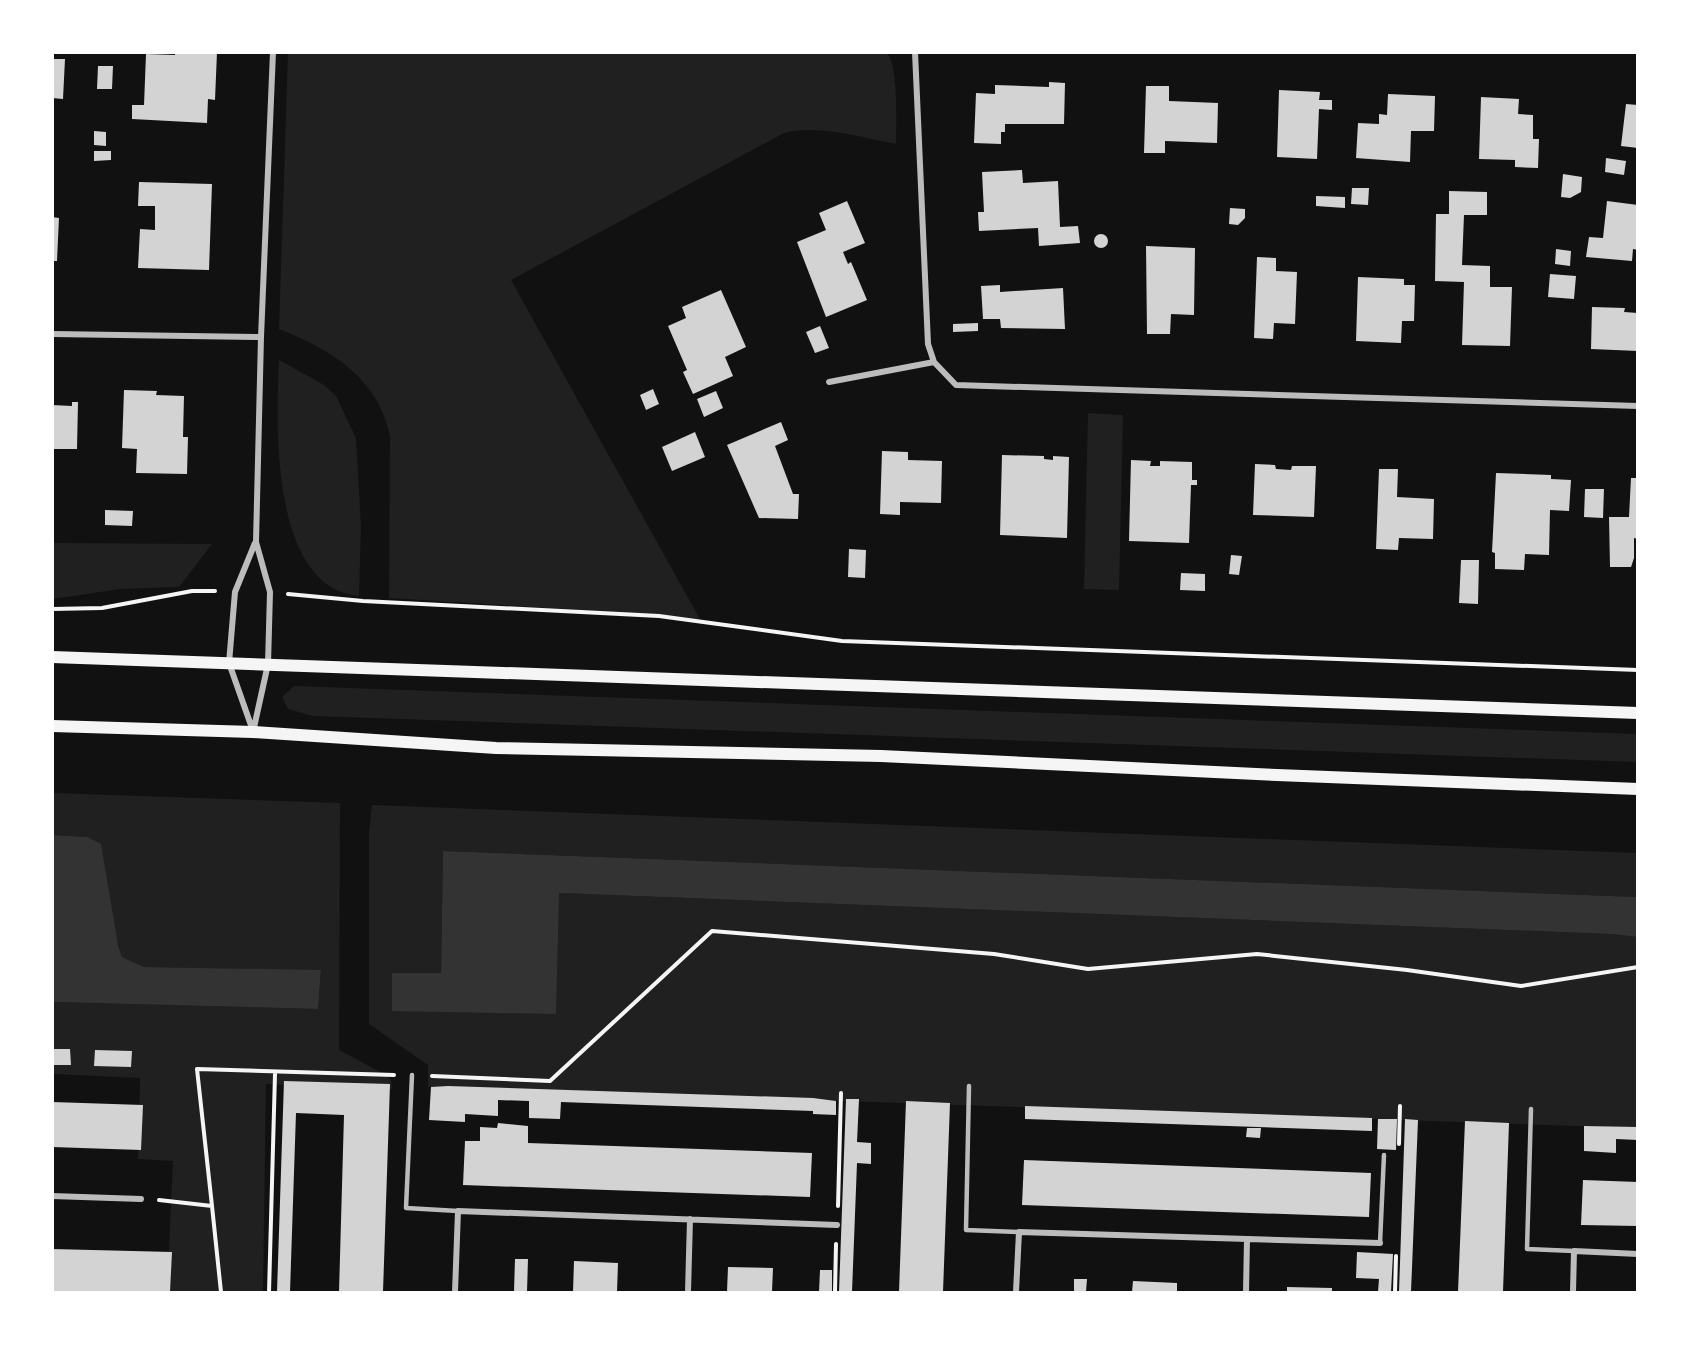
<svg xmlns="http://www.w3.org/2000/svg" width="1690" height="1345" font-family="Rubik,sans-serif">
<style>
.green{fill:#202020}
.water{fill:#333}
.building{fill:#d3d3d3}
.lines{fill:none;stroke-linecap:round;stroke-linejoin:round}
.path{stroke:#f5f5f5;stroke-width:4}
.service{stroke:#bcbcbc;stroke-width:4.5}
.minor{stroke:#bcbcbc;stroke-width:6}
.secondary{stroke:#f5f5f5;stroke-width:12}
</style>
<rect width="100%" height="100%" fill="#111"/>
<path class="green" d="M886,52c13,12 10,73 10,92 -35,-6 -76,-20 -112,-11l-273,147 190,341 -89,-9 -223,-14 1,-162c-12,-58 -58,-86 -111,-107l9,-276z
M279,360l45,25 12,11 20,42 5,89 -2,69c-89,-8 -83,-171 -80,-236z
M1088,413l35,2 -4,175 -35,-1z
M53,543l159,1 -33,43 -59,2 -67,10z
M294,686l1343,48v28l-1324,-46 -25,-7 -6,-12z
M53,793l287,10 -1,247 47,25 5,5 1,9 -126,-5 -3,208h-96l6,-131 -35,-2 2,-81 -87,-4v-72l265,7 3,-38 -177,-4 -22,-10 -36,-120 -33,-2z
M372,805l1265,48v44l-1194,-46 -2,122 -49,1v36l166,-117 1053,41 26,3v191l-1209,-41v-22l-59,-41v-191z"/>
<path class="water" d="M53,835l34,2 14,7 17,101 4,12 22,10 177,3 -3,39 -265,-7z
M443,851l1194,46v40l-26,-3 -1052,-41 -3,121 -164,-3v-38h49z"/>
<path class="building" d="M175,52h42l-2,48 -7,-1 -1,24 -75,-4v-14h12l2,-51 29,1z
M52,59h13l-2,40 -11,-1z
M98,66h15l-1,23h-15z
M1049,82l16,1 -1,41h-59v8h-4v12l-27,-1 2,-50 19,1v-9l54,2z
M1146,86h23v15l49,2 -1,40 -52,-2v12h-21z
M1279,90l41,2 -1,8h13v10l-13,-1 -2,50 -40,-2z
M1388,94l47,2 -1,35h-23l-1,31 -54,-4 2,-35 21,1v-10l8,1z
M1481,97l38,2 -1,15 15,1v24h6l-1,29 -23,-1v-7l-36,-1z
M1626,104l12,1v43l-17,-2z
M94,131l12,1v14l-12,-1z
M94,151h17v9l-17,1z
M1606,158l20,3 -2,14 -19,-3z
M1022,170l1,13 35,-2 2,46 18,-1 2,17 -41,3 -1,-18 -59,3 -1,-19h6l-2,-40z
M1563,174l19,3 -1,15 -11,6 -9,-1z
M139,182l73,2 -3,86 -71,-2 2,-39 15,1v-24h-17z
M1352,188h17l-1,17 -17,-1z
M1449,191l38,1v23h-23l-2,50 28,1v21h22l-2,59 -48,-1 2,-63 -29,-1 1,-67h13z
M1316,196l29,1v11l-29,-2z
M847,201l18,42 -22,9 5,12 3,-2 16,38 -41,17 -29,-75 29,-12 -7,-17z
M1607,201l31,4v45l-5,-1 -1,12 -46,-4 3,-20 14,1z
M1230,208l15,1v9l-7,7 -9,-1z
M52,217l7,1 -2,43h-5z
M1094 241a7 7 0 1 1 14 0a7 7 0 1 1-14 0Z
M1146,246l49,2 -1,67 -23,-1 -1,20h-23z
M1556,249l15,2 -1,15 -15,-2z
M1257,257l19,1v13l21,1 -2,52 -21,-1 -1,16 -19,-1z
M1550,274l26,2 -2,23 -26,-2z
M1358,277l46,2v6h11l-1,36h-12l-1,22 -45,-2z
M1000,285v7l63,-4 2,41 -64,-1 -1,-9h-17l-2,-33z
M721,290l25,57 -21,10 8,19 -40,18 -10,-22 4,-2 -19,-44 18,-8 -4,-11z
M1592,307l33,1 -1,4 14,1v38l-47,-2z
M978,323v8l-25,1v-8z
M820,326l9,22 -14,5 -9,-21z
M653,389l6,15 -13,6 -6,-15z
M124,390l33,1 -1,4 28,1 -1,41h5l-1,37 -51,-1 1,-24 -15,-1z
M716,391l7,17 -19,9 -7,-18z
M72,402h6l-1,47h-25v-44l20,1z
M781,422l7,18 -13,6 18,48h6l-1,25 -39,-1 -32,-73z
M695,432l10,25 -33,14 -10,-24z
M882,451l26,1v8l34,1 -1,42 -41,-1v13l-20,-1z
M1002,455l42,1v3l9,1v-4l16,1 -2,81 -67,-3z
M1131,460l20,1 -1,5h10v-5l32,1v18h5v5h-6l-2,58 -60,-2z
M1255,464l20,1 1,4 15,1 1,-4h24l-2,51 -61,-2z
M1379,469h19l-1,28 37,2 -1,40 -34,-1 -1,12 -22,-1z
M1496,473l55,2v4l20,1 -2,31 -19,-1 -1,45 -24,-1 -1,16 -29,-1v-16l-3,-1z
M1631,478h7v61l-4,-1v20l-3,9h-21l-1,-50h20z
M1585,489h19l-1,29 -19,-1z
M105,510l28,1 -1,15 -27,-1z
M849,549l17,1 -1,28 -17,-1z
M1231,555l11,1 -3,19 -10,-1z
M1461,560h18l-1,44 -19,-1z
M1181,573l24,1v17l-25,-1z
M52,1049h18l1,16h-19z
M95,1050l37,1 -1,16 -37,-1z
M284,1081l106,3 -7,208h-44l5,-177 -48,-2 -6,179h-13z
M448,1086l365,12 23,3v14l-23,-1v-3l-252,-9 -1,17 -31,-1v-17l-31,-1v16l-33,-2v8l-36,-2 2,-33z
M846,1099h13l-2,43 14,1v21l-14,-1 -5,129h-13z
M906,1101l44,2 -7,189h-44z
M52,1102l91,3 -2,45 -89,-3z
M1025,1106l347,12v13l-347,-12z
M1378,1119h19l-1,31 -19,-1z
M1405,1119l13,1 -7,172h-12z
M1465,1121l44,2 -6,169h-45z
M498,1123l30,3v17l284,10 -2,44 -347,-12 2,-44h15v-14l17,1z
M1584,1126l54,1v13l-22,-1v14l-32,-2z
M1247,1128h14l-1,10 -14,-1z
M1024,1160l347,13 -2,44 -347,-12z
M1583,1180l55,2v44l-57,-1z
M52,1249l120,3 -2,40h-118z
M1357,1252l36,2 -2,38h-13l1,-13 -23,-1z
M515,1259h13l-1,33h-13z
M574,1261l44,2 -1,29h-44z
M728,1267l45,1 -1,24h-45z
M820,1270h12v22h-13z
M1074,1279h13l-1,13h-12z
M1133,1281l44,2v9h-45z
M1287,1287l45,1v4h-45z"/>
<g class="lines">
<path class="path" d="M288,594l75,7 296,15 183,25 796,29
M52,609l50,-1 90,-17h23
M432,1076l118,5 162,-150 282,23 94,15 169,-15 150,16 114,16 117,-19
M1399,1144l1,-38
M159,1200l53,6 -15,-137 197,6
M212,1206l9,86
M838,1206l3,-113
M269,1292l6,-218
M835,1292l1,-48
M1395,1292l1,-36"/>
<path class="service" d="M412,1075l-6,133 52,3
M969,1086l-3,144 53,2
M1531,1109l-4,140 47,2
M1380,1243l4,-88"/>
<path class="minor" d="M915,52l13,292 6,18 22,23 682,21
M52,334l209,3
M829,382l105,-20
M253,731l-24,-68 6,-71 20,-49
M253,732l15,-68 2,-72 -14,-50 5,-205 12,-285
M52,1196l89,3
M455,1292l3,-81 379,14
M688,1292l2,-73
M1016,1292l3,-60 361,11
M1246,1292l1,-53
M1573,1292l1,-41 64,3"/>
<path class="secondary" d="M52,657l1586,56
M52,726l201,6 243,16 385,8 396,19 361,14"/>
</g>
<rect width="1690" height="1345" fill="none" stroke="#ffffff" stroke-width="108"/>
</svg>
